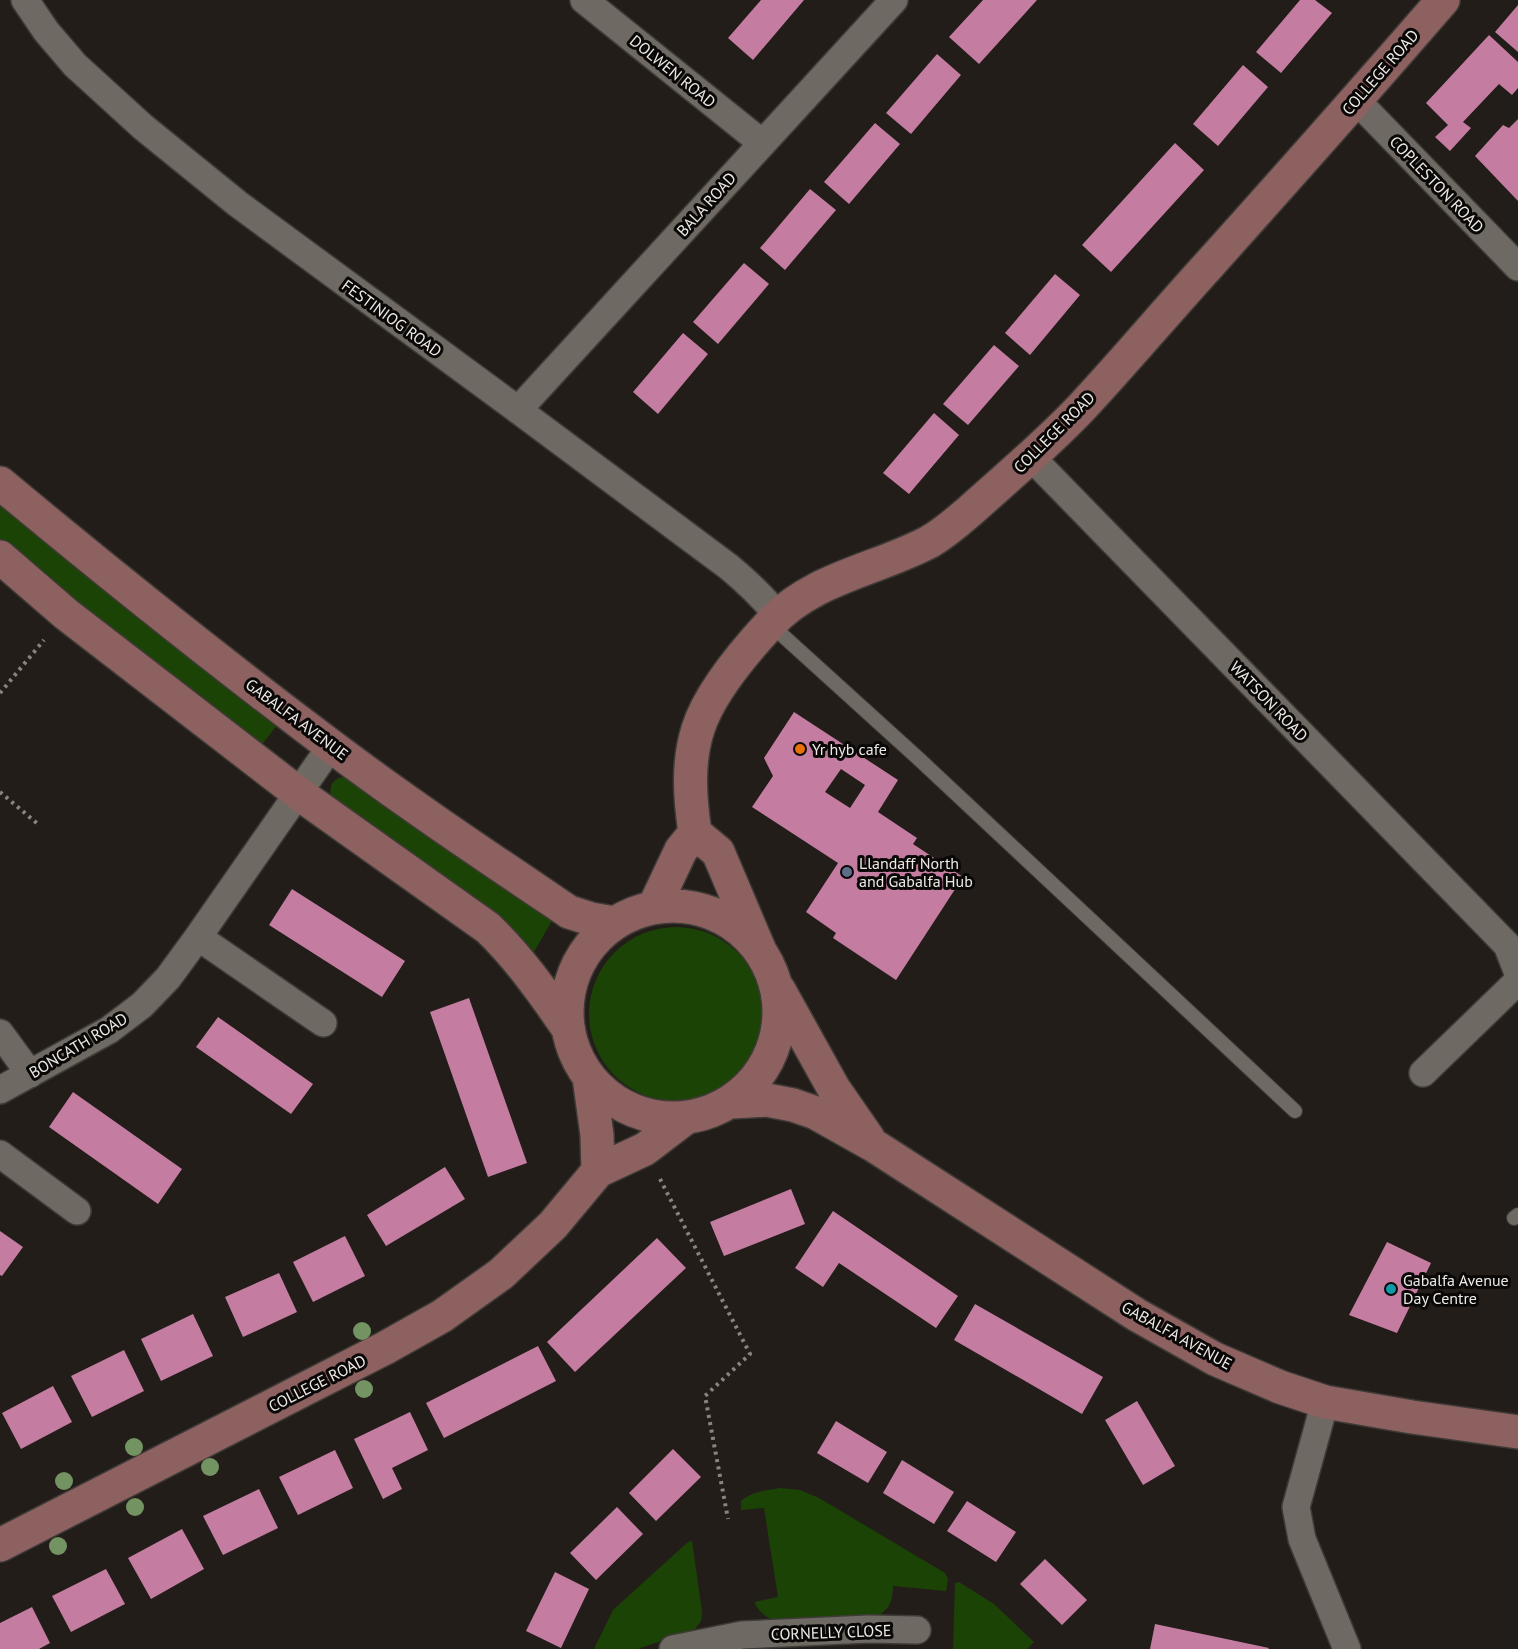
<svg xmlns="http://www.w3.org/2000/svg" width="1518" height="1649" font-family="'PT Sans',sans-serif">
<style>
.green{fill:#1c4306}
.building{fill:#c47da1;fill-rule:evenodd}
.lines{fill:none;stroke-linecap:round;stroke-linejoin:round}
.lane-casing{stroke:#3e3a36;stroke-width:16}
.street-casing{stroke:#3e3a36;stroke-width:30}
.secondary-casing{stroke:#3e3a36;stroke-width:36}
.path{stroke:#888480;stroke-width:4;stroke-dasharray:3 4.5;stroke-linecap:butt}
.lane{stroke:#6e6963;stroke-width:14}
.street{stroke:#6e6963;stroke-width:27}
.secondary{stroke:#8e6161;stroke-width:33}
.tree{fill:#739362}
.food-dot{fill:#e8710a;stroke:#0a0806;stroke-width:2}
.service-dot{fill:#5c6f8a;stroke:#0a0806;stroke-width:2}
.culture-dot{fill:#0f9aa8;stroke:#0a0806;stroke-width:2}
.labels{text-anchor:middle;stroke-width:6;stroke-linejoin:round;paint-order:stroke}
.street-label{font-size:16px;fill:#ede9e6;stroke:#0a0806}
.poi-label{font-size:16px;fill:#ede9e6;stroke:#0a0806;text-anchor:start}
</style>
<rect width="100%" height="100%" fill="#221d19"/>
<path class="green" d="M0,503l278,221 -18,23 -223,-177 -37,-31z
M344,777h5l204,142 -22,38 -200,-160c-2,-11 1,-19 13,-20z
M589 1014a87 87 0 1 1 174 0a87 87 0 1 1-174 0Z
M780,1488l20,2 19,8 126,75 3,6 -2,12 -53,-5c-1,18 -3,22 -18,32l-97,4c-12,-4 -18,-9 -24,-20l24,-5 -14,-89 -23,2v-9c10,-9 26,-11 39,-13z
M692,1541l10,71 -1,9 -6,8 -57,20h-44l19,-39 75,-68z
M959,1582l35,22 40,38 -7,7h-74l2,-66z"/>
<path class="building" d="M761,0h43l-51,60 -25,-22z
M983,0h54l-58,64 -30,-27z
M1300,0h15l17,13 -51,60 -25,-21z
M1518,5v47l-23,-20z
M1489,35l29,27v26l-6,7 -13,-11 -36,38 8,6 -21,23 -15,-14 13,-12 -22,-22z
M937,54l24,21 -50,59 -25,-21z
M1243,65l25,22 -50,59 -25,-22z
M1518,119v82l-43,-45 28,-31 6,3z
M875,123l25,21 -51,60 -25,-22z
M1175,143l29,27 -93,102 -29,-27z
M810,189l26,21 -51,60 -25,-22z
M744,263l25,21 -51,60 -25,-22z
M1055,274l25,21 -50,60 -25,-22z
M683,333l25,21 -50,60 -25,-22z
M994,345l25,21 -51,59 -25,-21z
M934,413l25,22 -50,59 -26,-21z
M794,712l104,68 -20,32 39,26 -4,6 50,33 -67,103 -63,-42 3,-5 -30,-21 32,-49 -86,-56 21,-31 -9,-18zM841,769l24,16 -15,23 -25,-16z
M292,889l113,72 -23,36 -113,-72z
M469,998l58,165 -39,14 -58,-165z
M218,1017l95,67 -22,30 -95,-67z
M73,1092l109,77 -24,35 -109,-77z
M445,1167l20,32 -79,47 -19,-31z
M791,1189l14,35 -81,32 -14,-34z
M833,1211l125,85 -22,32 -97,-65 -16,24 -28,-19z
M0,1231l23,16 -21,29 -2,-1z
M345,1236l20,40 -52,26 -20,-40z
M657,1238l29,30 -111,104 -28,-30z
M1387,1242l44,21 -34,70 -48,-18z
M279,1273l18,39 -54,25 -18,-40z
M975,1304l128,73 -21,37 -128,-74z
M193,1314l20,42 -52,25 -20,-42z
M538,1346l18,35 -112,57 -18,-35z
M124,1350l20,41 -52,26 -21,-41z
M53,1386l19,36 -51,27 -19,-36z
M1137,1401l38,65 -32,19 -38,-65z
M410,1412l18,38 -36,18 10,21 -19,10 -29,-60z
M836,1421l51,31 -19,31 -51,-30z
M673,1449l28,28 -45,44 -27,-28z
M335,1450l18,38 -55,27 -19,-38z
M902,1460l52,32 -20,32 -51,-31z
M259,1489l19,39 -55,27 -20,-39z
M967,1501l49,31 -20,30 -49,-31z
M617,1507l26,27 -47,46 -26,-27z
M182,1529l22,40 -53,30 -23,-41z
M1045,1559l42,41 -25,25 -42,-41z
M106,1569l19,35 -54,28 -19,-36z
M555,1572l34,17 -28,59 -35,-17z
M32,1607l18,36 -11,6h-39v-26z
M1155,1624l114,24 -1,1h-118z"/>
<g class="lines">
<defs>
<path id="lane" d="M770,624l150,136 375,351
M1514,1218l4,-3"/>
<path id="street" d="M25,0l21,31 29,34 68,62 95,77 280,206 211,157c18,15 34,30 49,49
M584,0l178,143
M1356,100l162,167
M518,410l376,-410
M1031,457l476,488 11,28
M198,937l125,86
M0,1033l30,41
M1423,1073l95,-92
M0,1090l109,-60 33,-25 26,-27 30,-41 133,-191
M0,1154l77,57
M1325,1402l-29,105 6,32 45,110
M673,1649l69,-14 126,-6 49,1"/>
<path id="secondary" d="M0,483c108,90 218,178 331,263 77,58 158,112 238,166l22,7 23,4
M0,557l66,57 232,179 190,135c31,30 55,64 79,99
M567 1012a106 106 0 1 1 212 0a106 106 0 1 1-212 0Z
M654,907l27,-57 14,-17
M760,951l-42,-99 -23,-19c-5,-34 -8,-70 3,-104 11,-35 47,-78 72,-105 42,-46 106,-54 159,-82 16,-9 29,-21 42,-32 38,-34 77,-67 111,-103 43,-46 83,-94 125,-140 79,-88 158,-177 236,-267
M779,990l55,99 34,49
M589,1077l8,58 1,36
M731,1102l36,-2 26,5 23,8 57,32 264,170 78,44 65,28 45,15 87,15 106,15
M0,1545l385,-197 57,-32 59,-42 52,-49 45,-54 47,-22 42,-32"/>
</defs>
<use href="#lane" class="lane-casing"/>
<use href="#street" class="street-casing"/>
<use href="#secondary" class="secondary-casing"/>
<path class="path" d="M0,693l44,-53
M0,792l39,33
M660,1179l90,175 -45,42 23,123"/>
<use href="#lane" class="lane"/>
<use href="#street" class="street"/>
<use href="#secondary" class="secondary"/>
</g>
<g class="tree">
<circle cx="362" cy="1331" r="9"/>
<circle cx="364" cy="1389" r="9"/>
<circle cx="134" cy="1447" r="9"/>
<circle cx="210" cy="1467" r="9"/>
<circle cx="64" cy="1481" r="9"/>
<circle cx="135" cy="1507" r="9"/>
<circle cx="58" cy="1546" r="9"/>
</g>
<circle class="food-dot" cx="800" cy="749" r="6"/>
<circle class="service-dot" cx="847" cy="872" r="6"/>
<circle class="culture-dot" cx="1391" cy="1289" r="6"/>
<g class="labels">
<g class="street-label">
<text transform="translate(673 71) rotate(39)" y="6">DOLWEN ROAD</text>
<text transform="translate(1380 72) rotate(-49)" y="6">COLLEGE ROAD</text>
<text transform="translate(1437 184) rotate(46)" y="6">COPLESTON ROAD</text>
<text transform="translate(706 204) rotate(-48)" y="6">BALA ROAD</text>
<text transform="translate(392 318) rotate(36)" y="6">FESTINIOG ROAD</text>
<text transform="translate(1054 432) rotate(-45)" y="6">COLLEGE ROAD</text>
<text transform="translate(1269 701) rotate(46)" y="6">WATSON ROAD</text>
<text transform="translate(297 719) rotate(37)" y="6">GABALFA AVENUE</text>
<text transform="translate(78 1045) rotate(-31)" y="6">BONCATH ROAD</text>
<text transform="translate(1177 1335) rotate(29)" y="6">GABALFA AVENUE</text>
<text transform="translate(317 1383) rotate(-27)" y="6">COLLEGE ROAD</text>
<text transform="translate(831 1632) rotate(-2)" y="6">CORNELLY CLOSE</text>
</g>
<g class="poi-label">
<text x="812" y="755">Yr hyb cafe</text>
<text x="859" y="869">Llandaff North<tspan x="859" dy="18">and Gabalfa Hub</tspan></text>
<text x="1403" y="1286">Gabalfa Avenue<tspan x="1403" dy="18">Day Centre</tspan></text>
</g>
</g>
</svg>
